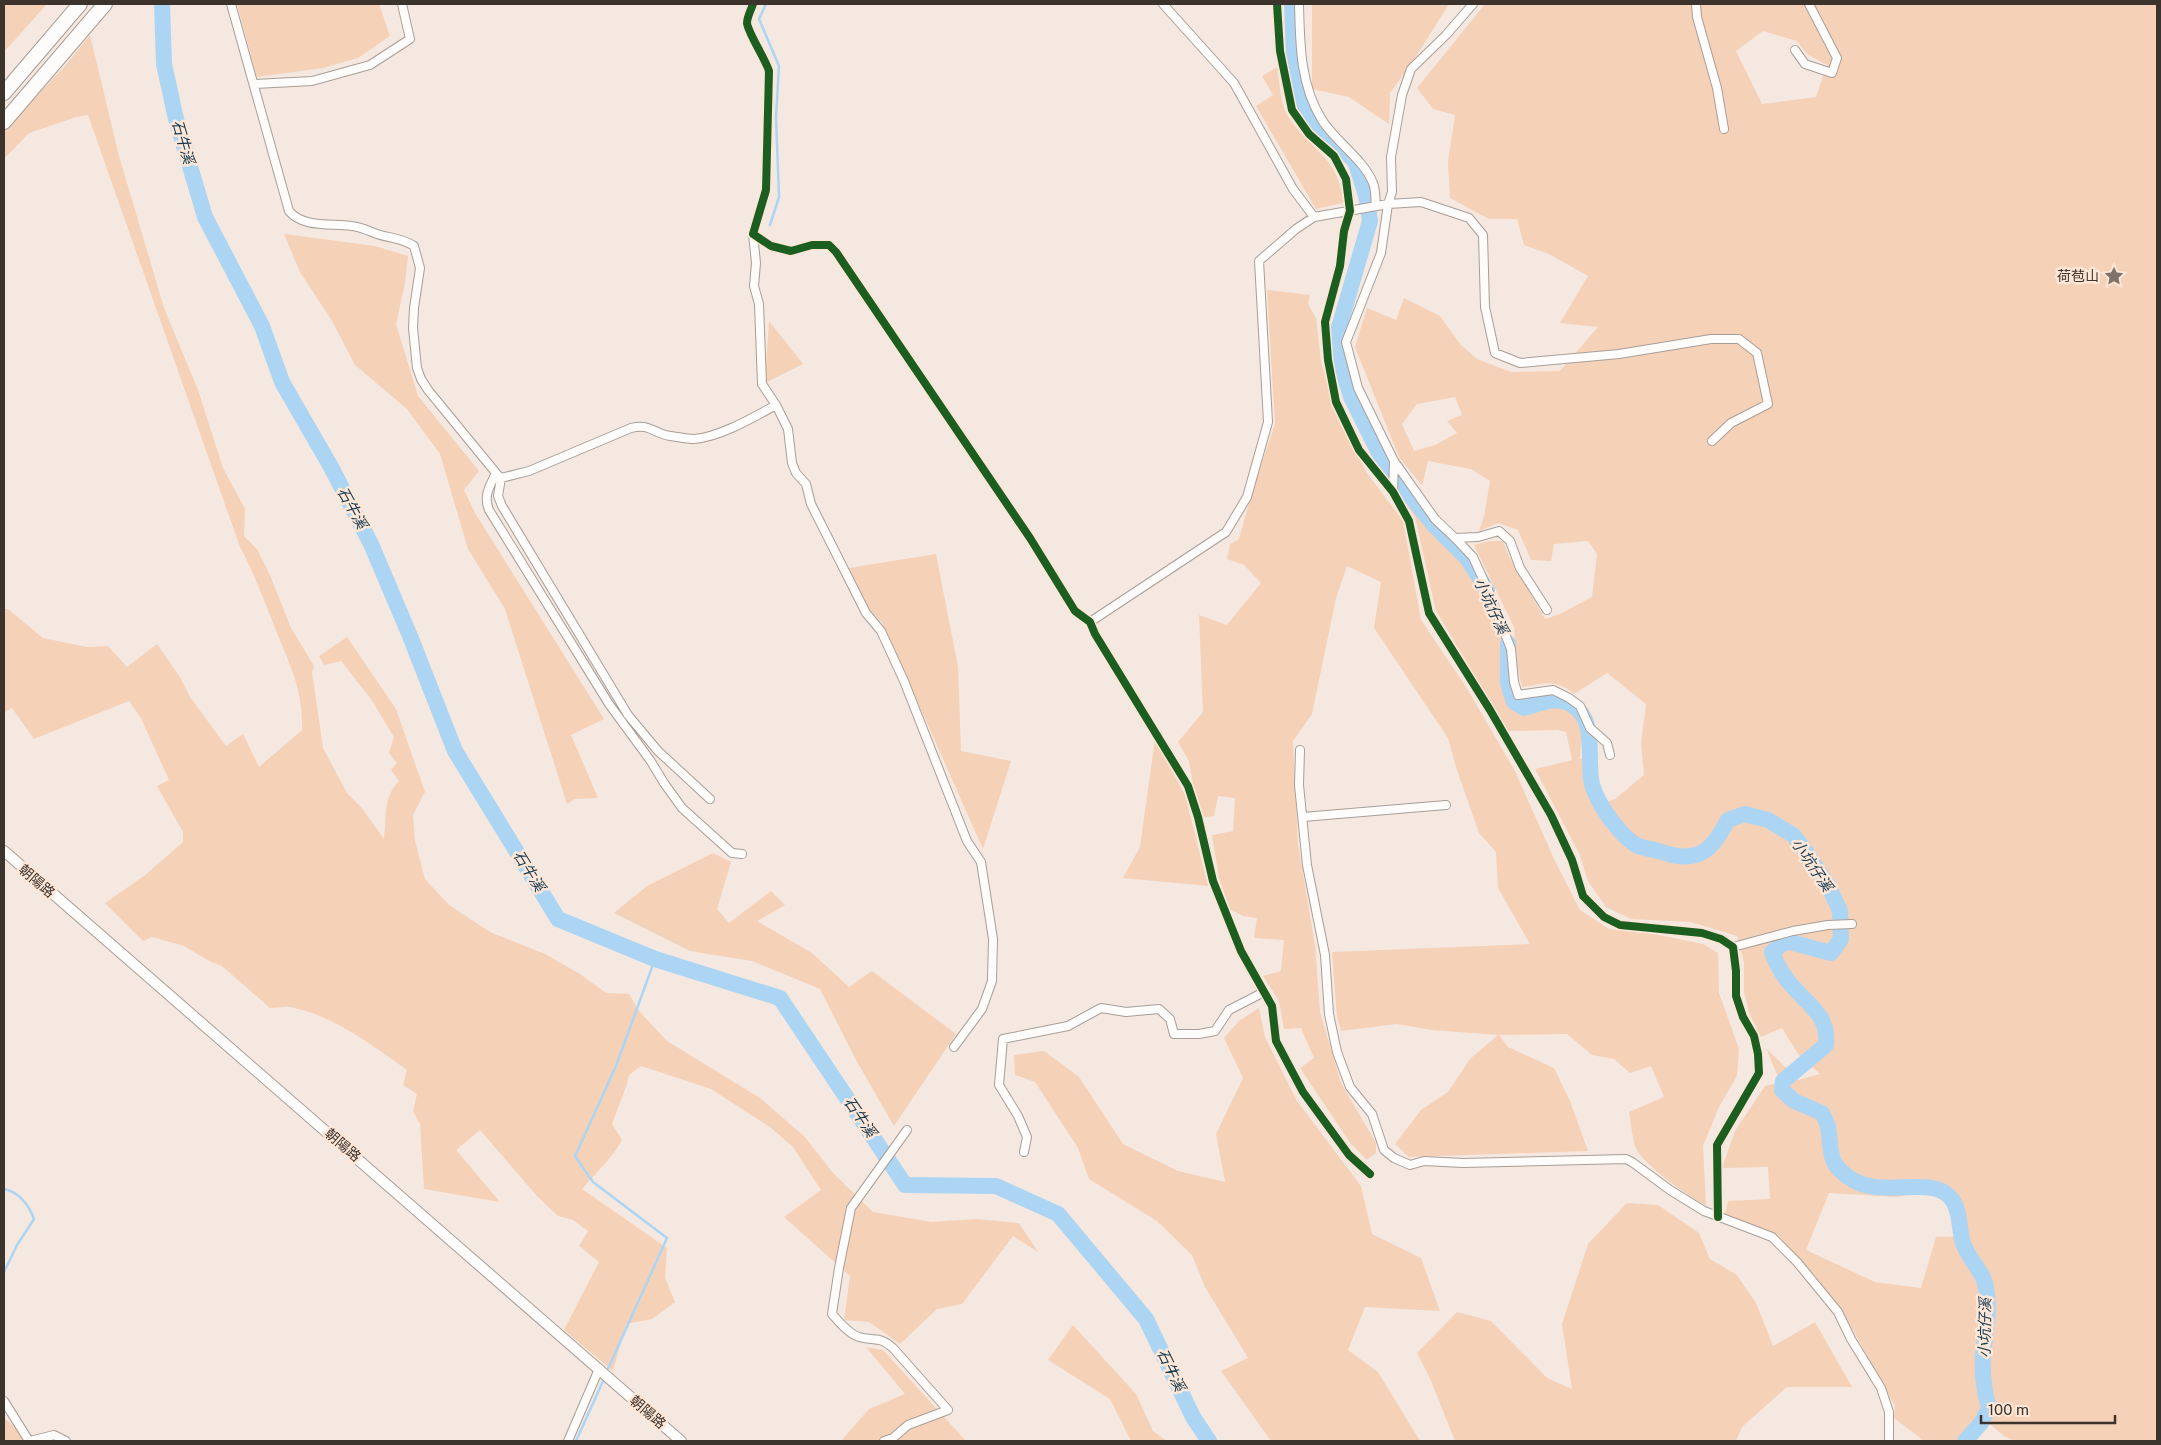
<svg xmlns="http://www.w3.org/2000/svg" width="2161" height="1445" font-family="'Public Sans','Noto Sans TC',sans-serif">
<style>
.green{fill:#f5d1b8;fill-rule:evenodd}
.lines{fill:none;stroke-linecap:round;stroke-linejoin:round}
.stream{stroke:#acd5f4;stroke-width:2.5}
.river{stroke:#acd5f4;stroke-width:16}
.minor-casing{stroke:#a79e98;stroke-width:10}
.secondary-casing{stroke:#a79e98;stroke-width:12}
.motorway-casing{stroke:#a79e98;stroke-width:16}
.minor{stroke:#fefcfa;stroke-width:8}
.secondary{stroke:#fefcfa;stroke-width:10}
.motorway{stroke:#fefcfa;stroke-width:14}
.cycleway-casing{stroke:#fee7d7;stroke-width:11}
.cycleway{stroke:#1b5e20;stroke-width:8}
.labels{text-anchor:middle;stroke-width:5;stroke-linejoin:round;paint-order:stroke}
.poi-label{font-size:14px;fill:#3c332d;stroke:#fee7d7;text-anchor:end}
.street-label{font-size:14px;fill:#3c332d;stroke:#fee7d7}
.water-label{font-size:15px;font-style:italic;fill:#153a52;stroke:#fee7d7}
</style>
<rect width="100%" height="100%" fill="#f5e8e0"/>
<path class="green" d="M4,4h43l-43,48z
M237,4h142l11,32 -32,22 -35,10 -66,9z
M1312,4h137l-37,59 -22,30 -1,31 -40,-27 -37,-8z
M1485,4h672v1437h-142l-11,-5 -14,-12 -16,17h-50l-30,-23 1,-12 -52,-94 -65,-77 -53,-20 3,-14 42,-2 -2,-32 -46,1 13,-37 30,-45 15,-4 -14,-34 32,32 22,-6 -22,-20 -16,-26 -21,9 -12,-24 -5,-21v-30l-7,-26 -46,-14 -60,-3 -25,-12 -18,-26 -9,-28 -44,-84 37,-9 -6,-28 -9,-2 -49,1 -72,-120 -21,-94 -17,-25 6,-5 66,76 27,63 7,24 6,29 -1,18 7,6 39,-4 11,4 8,9 8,20 -2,25 -3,2 4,-1 5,17 13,29 16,-5 29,-24 -3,-31 5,-40 -39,-31 -33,21c-19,-16 -29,-10 -52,-7l-4,-18 -4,-42 -40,-82 15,-4h14l6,16 36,62 15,-5 32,-17 5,-43 -9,-13 -34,3 -3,17 -20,-1 -13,-30 -20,-7 -19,8 5,-14 6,-36 -19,-12 -43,-8 -6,25 -23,-29 -44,-110 12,-39 29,12 8,-22 36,18 20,28 17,15 34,13 49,-1 38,-44 -38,-4 28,-47 -39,-22 -25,-9 -7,-26h-28l-39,-21 -2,-36 7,-47 -22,-6 -16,-21zM1763,31l34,10 10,13 20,11 -11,32 -54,7 -26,-53zM1455,397l7,18 -15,6 10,12 -22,12 -21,6 -12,-27 15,-20zM1941,1189l26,47 -31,1 -15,51 -46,-6 -69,-32 23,-57 68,4z
M90,35l29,121 45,152 34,82 25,78 22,41 -1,27 13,13 13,26 21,53 23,38 -2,6 11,76 24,45 14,14 23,32c3,-23 -2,-40 15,-58l-8,-11 6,-7 -8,-10 5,-16 -23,-38 -30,-38 -17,4 -5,-9 28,-19 49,72 29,83 -12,23 2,26 10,38 24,26 41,27 55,22 35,20 26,19 23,1 10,17 28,30 93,57 45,39 28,36 40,39 59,10 44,-3 43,4 19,29 -25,-16 -51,68 -25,5 -37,35 -31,-22 -25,-2 6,-44 -66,-59 37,-27 -28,-43 -23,-20 -59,-38 -70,-23 -12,9 -2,9 -15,40 10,16c-11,20 -26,32 -40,49l85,59 -2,30 10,24 -23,17 -26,5 -13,47 -49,-41 35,-68 -20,-16 9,-15 -15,-11 -15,-4 -21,-20 -57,-66 -24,20 44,52 -76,-13 -4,-65 -7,-13 4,-17 -14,-9 4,-15c-35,-25 -74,-55 -117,-63 -6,-1 -13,1 -20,1l-48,-42 -11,-4 -27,-16 -32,-9 -9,4 -38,-38 39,-27 39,-34v-10l-26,-46 12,-6 -28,-62 -12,-17 -95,38 -22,-31 -8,5v-104h4l35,29 44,9 21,-1 19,21 30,-23 23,33 10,20 36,49 17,-12 16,33 43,-37c1,-42 -12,-64 -27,-102 -11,-28 -21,-55 -35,-81l-152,-432 -12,2 -47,16 -25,26v-29l61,-64z
M1277,67c2,13 4,36 9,46 21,36 54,43 57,90l-27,6 -60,-103 17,-11 -11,-19z
M284,234l91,12 33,10 -3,27 -9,41 22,72 61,75 -15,19 11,23 129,206 -33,16 27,63 -23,1 -8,5 -62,-195 -37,-60 -28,-95 -33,-45 -52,-44 -23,-44 -32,-49z
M1267,290l43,5 -2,9 8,14 5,44 18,60 28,51 36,48 18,99 45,67 49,84 40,90 25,49 29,19 50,6 44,9 15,9 1,40 20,56 -2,27 -18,31 -16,39 3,60c-17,-10 -64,-41 -71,-60 -3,-10 -4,-23 -6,-34l35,-15 -13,-31 -21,7 -16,-14 -22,-4 -25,-21 -68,1 9,12 46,21 16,33 18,50 -179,6 -14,-13 26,-34 27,-18 22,-33 28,-24 -66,-5 -35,-6 -56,7 -4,-14 -5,-65 198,-8 -32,-56 -2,-36 -17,-19 -22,-63 -9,-32 -74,-110 7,-46 -34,-16 -11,32 -24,116 -19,27 5,103 17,101 5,67 21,71 35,60v10l-9,7 -16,-16 -51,-76 14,-10 -13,-30 -17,1 -5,-28 -16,-25 18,-5 3,-31 -30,-2 3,-20 -14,-2 -13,-7 -11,-31 -7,-43 21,-4 2,-33 -17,-2 -4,20 -10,1 -11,-33 -4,-23 -11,-19 25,-30 -4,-97 28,10 34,-42 -17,-18 -17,-6 3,-15 9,-5 11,-40 25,-75z
M769,321l34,43 -38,19z
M936,554l22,113 3,84 50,10 -28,88 -100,-225 -15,-16 -19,-40z
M1155,739l30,56 23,91 -85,-8 17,-31z
M713,853l18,9 -14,47 12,14 42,-32 14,14 -28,16 55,32 37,34 23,-16 84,63 -62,92 -38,-66 -36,-71 -68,-28 -62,-10 -76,-38 33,-27z
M1259,1008l6,29 32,64 64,85 11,48 49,24 19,53 -75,-4 -17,43 30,22 42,69h-149l-50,-70 27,-13 -43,-71 -13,-32 -35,-34 -68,-42 -11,-31 -43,-66 -20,-7 -1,-20 30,-4 35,26 44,67 55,27 47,11 -9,-48 27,-56 -19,-40 15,-17z
M1627,1203l31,2 41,28 11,26 27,16 19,28 17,43 42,-24 37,65h-65l-45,40 -6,14h-281l-26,-65 -12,-23 40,-41 34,9 56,57 25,11 -10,-65 26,-80z
M1073,1325l63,69 17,37 14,10h-36l-21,-42 -62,-39z
M866,1347l17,3 83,91h-125l28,-32 36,-15z
M4,1418l14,11 6,12h-20z"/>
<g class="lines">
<path class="stream" d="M766,4l-7,15 20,47 -3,51 3,80 -9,28
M4,1189c15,3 25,16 30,30l-17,26 -13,27
M607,1371l60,-133 -74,-56 -18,-26 41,-90 39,-107
M576,1441l28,-62"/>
<path class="river" d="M162,4l2,60 12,55 29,98 57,109 20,56 49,85 40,77 39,92 45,115 103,168 97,40 125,39 125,187 91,1 62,28 88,105 47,98 16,24
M1292,4l3,77 12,29 17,23 31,28 11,34 4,26 -32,110 1,27 12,39 28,56 13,20 41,51 34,34 20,32
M1508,643v40l6,19 10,6c15,-4 34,-13 48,-3 26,15 14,55 20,79 5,20 27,50 44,61 6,3 13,4 19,5 13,4 27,9 41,5 16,-5 24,-21 32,-35l17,-6 23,6 25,15 11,14 25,38 11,24 1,28 -10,14 -45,-12 -14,11c5,14 12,26 23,37 16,18 34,28 31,56l-43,36 -1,9 12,11 28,12c2,4 5,9 6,14 3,14 0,32 12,43 34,36 87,2 110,27 10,11 9,29 12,43 5,17 17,27 22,40 8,24 1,52 -1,76 -1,18 1,35 6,52l-8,15 -16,18"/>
<defs>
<path id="minor" d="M231,4l58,207c14,17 42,12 63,15 9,1 17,5 25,8 15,5 23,3 37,12l6,22 -6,40 -1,20 4,40 4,11 7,11 68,83c-6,13 -13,22 -7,37l120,194 41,56 14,23 18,25 50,45 10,1
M753,4c-2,6 -6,13 -6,19 1,10 18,35 22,48l-3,119 -13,44 18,12 20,5 21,-6h17l7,7 194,286 45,73 15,11 5,12 93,152 10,31 15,64 28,70 31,55 4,35 27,51 46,63 21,19
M1163,4l71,79 59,106 21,28
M1277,4l3,47 12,59 17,24 25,22 12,23 4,32 -6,20 -4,35 -15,56 3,38 8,42 23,48 34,42 16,29 20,92 61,97 61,105 21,45 11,36 21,21 16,8 82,8 19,6 12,8 3,24v25l7,21 11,19 4,18 1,19 -42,72 1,72
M1299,4c1,40 1,81 23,116 13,21 42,40 51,63 3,7 2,16 3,23
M1473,4l-27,31 -35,34 -9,26 -11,62 1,35 -4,12 -7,49 -35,89 12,46 36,73 41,58 20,19 23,-1 21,-6 11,10 10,27 27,42
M1696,4l1,13 20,71 7,41
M1795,50l10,14 27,9 5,-15 -28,-54
M255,84l57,-3 58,-16 40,-26 -8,-35
M753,234l3,29 -2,23 5,18 3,80 14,21 12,24 4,34 4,10 10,11 5,20 55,109 15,18 23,50 63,160 14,21 12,77 -1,42 -10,28 -28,38
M499,476l2,2 28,-7 102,-43c20,-5 22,6 40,8 7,1 16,3 23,3 26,-2 60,-22 82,-34
M501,478l-3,18 4,10 126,209 30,36 52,48
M1393,492l1,-31
M1455,538l18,19 15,33 23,59 3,33 4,13 35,-5 16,8 11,8 10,22 17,15 3,12
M1090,622l136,-90 21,-35 21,-75 -9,-161 37,-32 18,-12 74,-13 33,-2 48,16 14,17 2,72 10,46 25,10 99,-9 92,-15h28l18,14 11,51 -37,19 -19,18
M1300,750l-1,35 8,80 18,90 4,59 8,38 13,35 22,27 12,36 10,8 16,7 14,-4 39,2 163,-4 6,3 38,28 34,21 68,26 25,25 41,50 13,27 30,49 8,24v29
M1303,817l143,-12
M1733,947l60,-16 35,-6 24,-1
M1024,1152l3,-15 -9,-21 -19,-31 4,-46 65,-13 33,-18 25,4 33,-3 11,10 4,15h25l16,-3 14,-21 35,-18
M4,1401l25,40
M30,1441l24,-6 12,6
M568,1441l31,-72
M884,1441l9,-3 15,-13 40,-15 -55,-62c-15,-13 -17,-6 -34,-11 -10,-3 -20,-15 -27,-23l7,-46 12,-60 56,-78"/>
<path id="secondary" d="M4,851l677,590"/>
<path id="motorway" d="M4,93l76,-89
M4,122l101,-118"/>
</defs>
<use href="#minor" class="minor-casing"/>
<use href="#secondary" class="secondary-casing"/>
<use href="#motorway" class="motorway-casing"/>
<use href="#minor" class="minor"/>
<use href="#secondary" class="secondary"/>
<use href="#motorway" class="motorway"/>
<defs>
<path id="cycleway" d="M753,4c-2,6 -6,13 -6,19 1,10 18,35 22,48l-3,119 -13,44 18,12 20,5 21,-6h17l7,7 194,286 45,73 15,11 5,12 93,152 10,31 15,64 28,70 31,55 4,35 27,51 46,63 21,19
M1277,4l3,47 12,59 17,24 25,22 12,23 4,32 -6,20 -4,35 -15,56 3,38 8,42 23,48 34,42 16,29 20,92 61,97 61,105 21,45 11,36 21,21 16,8 82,8 19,6 12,8 3,24v25l7,21 11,19 4,18 1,19 -42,72 1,72"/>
</defs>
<use href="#cycleway" class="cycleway-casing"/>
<use href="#cycleway" class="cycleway"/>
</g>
<defs>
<symbol id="sight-bare" viewBox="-9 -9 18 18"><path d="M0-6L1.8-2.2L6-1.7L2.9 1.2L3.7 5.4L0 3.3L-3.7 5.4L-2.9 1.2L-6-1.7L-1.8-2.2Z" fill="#7d726c" stroke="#fee7d7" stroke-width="2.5" paint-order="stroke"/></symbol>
</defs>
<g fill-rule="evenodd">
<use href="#sight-bare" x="2100" y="262" width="28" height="28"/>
</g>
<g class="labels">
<g class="poi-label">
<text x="2099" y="281">荷苞山</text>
</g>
<g class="street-label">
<text transform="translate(37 881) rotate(41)" y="5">朝陽路</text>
<text transform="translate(343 1145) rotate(41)" y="5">朝陽路</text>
<text transform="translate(648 1412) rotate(41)" y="5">朝陽路</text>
</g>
<g class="water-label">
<text transform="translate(183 142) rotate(74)" y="5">石牛溪</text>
<text transform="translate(352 508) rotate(61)" y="5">石牛溪</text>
<text transform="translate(1491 606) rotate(65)" y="5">小坑仔溪</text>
<text transform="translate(1812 865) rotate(56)" y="5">小坑仔溪</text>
<text transform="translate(529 871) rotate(58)" y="5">石牛溪</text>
<text transform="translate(860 1117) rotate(56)" y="5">石牛溪</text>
<text transform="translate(1985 1328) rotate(-89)" y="5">小坑仔溪</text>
<text transform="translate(1171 1370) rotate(64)" y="5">石牛溪</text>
</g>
</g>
<rect width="2161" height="1445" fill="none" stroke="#3c332d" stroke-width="10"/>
<path d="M1981 1415v8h134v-8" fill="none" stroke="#3c332d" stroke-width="2.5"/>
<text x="1988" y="1415" font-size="15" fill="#3c332d" stroke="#fee7d7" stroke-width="4" paint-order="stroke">100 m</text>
</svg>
